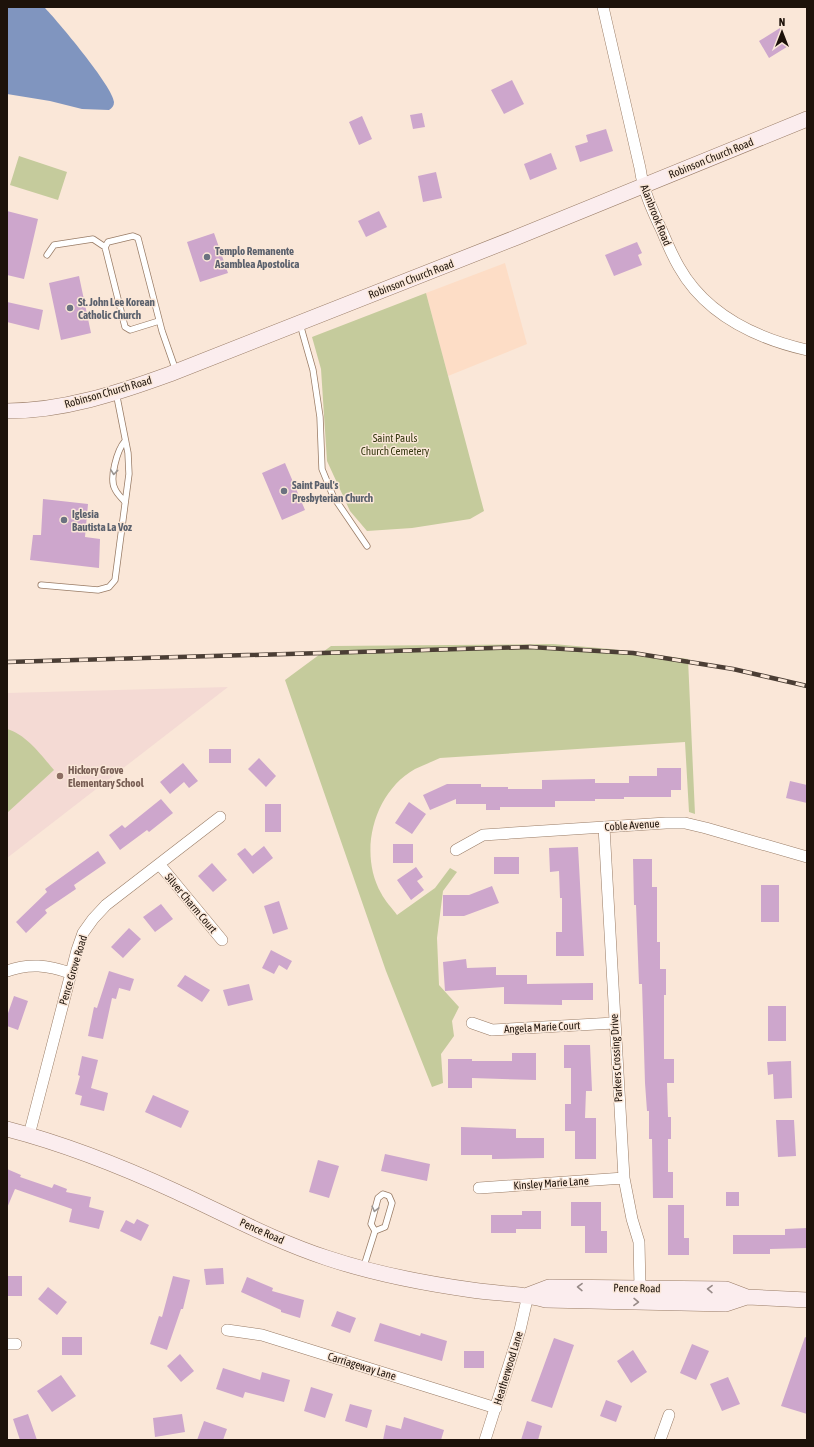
<svg xmlns="http://www.w3.org/2000/svg" width="814" height="1447" font-family="'Asap Condensed',sans-serif">
<style>
.built{fill:#fdddc6}
.education{fill:#f4dad4}
.green{fill:#c5cb9c}
.water{fill:#8095bf}
.building{fill:#cda6cc}
.lines{fill:none;stroke-linecap:round;stroke-linejoin:round}
.lane-casing{stroke:#997c66;stroke-width:7}
.street-casing{stroke:#997c66;stroke-width:12}
.secondary-casing{stroke:#997c66;stroke-width:16}
.lane{stroke:#fff;stroke-width:5.5}
.street{stroke:#fff;stroke-width:11}
.secondary{stroke:#fbedee;stroke-width:15}
.rail-casing{stroke:#4b3e35;stroke-width:4.5}
.rail{stroke:#fae7d8;stroke-width:3;stroke-dasharray:9;stroke-linecap:butt}
.oneway{stroke:#999491}
.oneway2{stroke:#978a87}
.worship-dot{fill:#6b7280;stroke:#fae7d8;stroke-width:1.5}
.education-dot{fill:#8d6e63;stroke:#fae7d8;stroke-width:1.5}
.labels{text-anchor:middle;stroke-width:3;stroke-linejoin:round;paint-order:stroke}
.street-label{font-size:11px;fill:#1d120a;stroke:#fae7d8}
.worship-label{font-size:11px;font-weight:bold;fill:#5b616d;stroke:#fae7d8;text-anchor:start}
.park-label{font-size:11px;fill:#353810;stroke:#fae7d8}
.education-label{font-size:11px;font-weight:bold;fill:#785e54;stroke:#fae7d8;text-anchor:start}
</style>
<rect width="100%" height="100%" fill="#fae7d8"/>
<path class="built" d="M505,263l22,81 -79,32 -22,-83z"/>
<path class="education" d="M228,687l-221,171v-165z"/>
<path class="green" d="M19,156l48,16 -9,28 -48,-15z
M426,293l58,218 -14,8 -58,9 -45,3 -17,-20 -23,-50 -6,-92 -9,-32z
M553,644l57,5 78,10 7,155 -6,-2 -4,-70 -245,16c-8,4 -17,7 -25,11 -41,23 -57,83 -34,124 4,8 11,15 16,22l38,-27 15,-20 7,4 -14,19 -6,47 2,47 20,22 -7,14 2,15 -13,18 2,29 -11,4 -46,-116 -101,-291 46,-34z
M7,729c19,5 35,27 47,41l-47,43z"/>
<path class="water" d="M7,7h37c12,12 70,81 70,95 0,4 -2,6 -5,8l-27,-1 -32,-8 -43,-7z"/>
<path class="building" d="M780,28l10,17 -21,13 -10,-17z
M512,80l12,24 -20,10 -13,-24z
M422,113l3,14 -12,2 -3,-14z
M362,116l10,23 -13,6 -10,-23z
M606,129l7,22 -33,11 -5,-16 13,-4 -2,-7z
M551,153l6,16 -27,11 -6,-16z
M436,172l6,26 -19,4 -5,-26z
M7,211l31,8 -14,60 -17,-4z
M379,211l8,16 -21,10 -8,-16z
M214,233l14,40 -28,9 -13,-40z
M637,242l5,11 -4,2 4,10 -28,11 -9,-21z
M79,276l12,57 -30,7 -12,-57z
M7,302l36,8 -4,20 -32,-8z
M285,463l20,47 -23,10 -20,-47z
M43,499l45,5 -3,33 15,2 -1,29 -69,-8 3,-25h8z
M209,749h22v14h-22z
M259,758l17,18 -10,11 -18,-18z
M183,763l15,18 -9,7 -5,-6 -14,12 -10,-12z
M657,768h24v22h-10v7h-47v2h-29v2h-40v6h-55v3h-14v-6h-30v-5l-26,11 -7,-15 24,-11h34v3h27v2h34v-9l53,-1v4h34v-7h28z
M790,781l17,4v18l-21,-5z
M161,799l12,14 -24,19 -2,-2 -27,20 -11,-15 13,-10 3,3z
M409,802l17,12 -14,20 -17,-11z
M265,804h16v28h-16z
M393,844h20v19h-20z
M264,846l9,12 -20,16 -16,-20 8,-6 7,8z
M578,847l6,109h-28v-24h6v-34h-2l-1,-27 -9,1 -1,-24z
M98,851l8,12 -32,22 2,4 -31,21 2,3 -21,20 -10,-11 31,-30 -2,-3z
M494,857h25v17h-25z
M633,859h19v28h5v55h3v27h6v26h-2v64h10v24h-7l1,34h3v22h-3v33h5v26h-20l-1,-59h-3v-28h-2l-2,-28 -3,-99h-3l-3,-79h-2z
M212,863l15,17 -14,12 -15,-16z
M416,867l7,10 -6,4 7,9 -13,10 -14,-20z
M761,885h18v37h-18z
M492,886l7,17 -35,13h-21v-21h26z
M279,901l9,28 -15,5 -9,-28z
M161,904l12,15 -18,13 -12,-15z
M129,928l12,11 -18,19 -12,-11z
M271,950l21,11 -5,9 -8,-5 -5,9 -12,-6z
M466,959l1,9 29,-1v8h31v9l66,-1v17h-31v5l-58,-1v-17l-59,4 -2,-29z
M109,971l25,8 -4,12 -11,-3 -3,11 -4,-1 -9,41 -15,-3 6,-29 3,1z
M185,975l25,15 -8,12 -25,-16z
M249,984l4,16 -25,6 -5,-16z
M14,996l14,5 -10,29 -11,-4v-10z
M768,1006h18v35h-18z
M564,1045h26l2,46h-6l-1,27h11v41h-21v-28h-10v-27h6v-36h-7z
M512,1053h24v27l-64,-2v10h-24v-29h24v2h40z
M82,1056l16,4 -7,28 17,5 -4,18 -24,-6 2,-9 -7,-2 5,-18 -2,-1z
M791,1061l1,37 -18,1 -1,-25 -5,1 -1,-13z
M153,1095l36,16 -8,17 -36,-16z
M776,1120h18l2,36 -18,1z
M461,1127l55,2v9h28v20l-52,1v-4h-31z
M385,1154l45,10 -3,17 -46,-10z
M318,1160l21,6 -10,32 -20,-6z
M7,1169l14,6 -1,2 32,11 2,-4 13,5 -1,3 25,5 -2,10 15,4 -5,18 -30,-7 3,-13 -57,-20 -8,19z
M726,1192h13v14h-13z
M571,1202h30v29h6v22h-22v-27h-14z
M668,1205h16v33h5v17h-21z
M522,1211h19v18h-25v4h-25v-18h31z
M137,1219l12,6 -8,16 -21,-10 6,-11 8,4z
M807,1228v20l-37,1v5h-37v-19h52v-6z
M223,1268l1,16 -18,1 -2,-16z
M7,1276h15v20h-15z
M173,1276l17,4 -7,29h-2l-14,41 -17,-6 9,-28 3,1z
M247,1277l26,11 -1,3 32,9 -4,18 -19,-6v-2l-40,-18z
M48,1287l19,15 -10,13 -19,-16z
M337,1311l19,7 -6,15 -19,-7z
M380,1323l40,13 1,-3 26,8 -5,20 -68,-20z
M62,1337h20v18h-20z
M805,1337l2,1v76l-26,-8z
M554,1338l20,7 -22,63 -21,-7z
M692,1344l17,7 -13,29 -16,-7z
M633,1350l14,22 -16,11 -14,-22z
M464,1351h20v17h-20z
M180,1354l14,17 -13,11 -14,-16z
M223,1368l37,12 2,-8 28,8 -6,22 -39,-10 -2,6 -27,-9z
M61,1375l15,21 -24,16 -15,-21z
M728,1377l12,27 -18,7 -12,-27z
M311,1387l22,7 -8,24 -21,-7z
M606,1400l16,6 -6,16 -16,-6z
M350,1404l22,6 -5,18 -22,-7z
M28,1414l9,26h-17l-7,-21z
M182,1414l3,18 -30,5 -2,-19z
M404,1417l40,13 -3,10h-58l3,-15 15,4z
M204,1421l23,8 -4,11h-26z
M527,1421l15,5 -4,14h-17z"/>
<g class="lines">
<defs>
<path id="lane" d="M47,255l7,-10 39,-6 12,8
M159,321l-29,9 -5,-3 -20,-80 3,-5 25,-6 5,2 24,93 14,40
M300,324l13,46 7,47 2,52 11,27 34,50
M125,502c-3,-4 -8,-8 -10,-13 -6,-10 2,-39 10,-48
M41,585l57,5 11,-3 6,-7 14,-106 -1,-21 -12,-61
M363,1269l12,-38 10,-4 7,-24 -3,-7 -6,-2 -5,4 -7,26 4,7"/>
<path id="street" d="M603,7l37,161c3,22 12,42 22,63 5,12 10,24 17,36 27,48 76,71 128,83
M604,827l20,351 8,41 7,23 1,46
M456,850l27,-15 183,-12h19l21,5 101,29
M160,865l62,75
M7,971c22,-8 41,-6 63,2
M472,1023l20,7 122,-7
M29,1135l48,-185 6,-17 10,-14 13,-14 114,-88
M479,1188l145,-10
M227,1330l35,5 234,73
M7,1344h9
M485,1440l35,-110 8,-35
M660,1440l9,-25"/>
<path id="secondary" d="M7,411c56,0 111,-18 163,-37l345,-136 292,-119
M7,1129c58,15 116,38 170,63 50,23 98,49 150,66 48,16 95,25 145,32 25,4 50,3 74,10l180,4 21,-7
M528,1295l21,-8 177,2 21,8 60,3"/>
</defs>
<use href="#lane" class="lane-casing"/>
<use href="#street" class="street-casing"/>
<use href="#secondary" class="secondary-casing"/>
<use href="#lane" class="lane"/>
<use href="#street" class="street"/>
<use href="#secondary" class="secondary"/>
<defs>
<path id="rail" d="M7,662l523,-15 103,6 100,16 74,17"/>
</defs>
<use href="#rail" class="rail-casing"/>
<use href="#rail" class="rail"/>
</g>
<defs><path id="oneway-chevron" d="M-2-3.5L2.5 0L-2 3.5" fill="none" stroke-width="1.6" stroke-linecap="round" stroke-linejoin="round"/></defs>
<g class="oneway">
<use href="#oneway-chevron" transform="translate(114 472) rotate(96)"/>
<use href="#oneway-chevron" transform="translate(375 1209) rotate(104)"/>
</g>
<g class="oneway2">
<use href="#oneway-chevron" transform="translate(580 1287) rotate(-179)"/>
<use href="#oneway-chevron" transform="translate(710 1289) rotate(-179)"/>
<use href="#oneway-chevron" transform="translate(636 1302) rotate(1)"/>
</g>
<g class="worship-dot">
<circle cx="207" cy="257" r="4"/>
<circle cx="70" cy="308" r="4"/>
<circle cx="284" cy="491" r="4"/>
<circle cx="64" cy="520" r="4"/>
</g>
<circle class="education-dot" cx="60" cy="776" r="4"/>
<g class="labels">
<g class="street-label">
<text transform="translate(711 158) rotate(-22)" y="4">Robinson Church Road</text>
<text transform="translate(656 215) rotate(68)" y="4">Alanbrook Road</text>
<text transform="translate(411 279) rotate(-21)" y="4">Robinson Church Road</text>
<text transform="translate(108 392) rotate(-16)" y="4">Robinson Church Road</text>
<text transform="translate(632 825) rotate(-4)" y="4">Coble Avenue</text>
<text transform="translate(191 903) rotate(50)" y="4">Silver Charm Court</text>
<text transform="translate(73 970) rotate(-73)" y="4">Pence Grove Road</text>
<text transform="translate(542 1027) rotate(-3)" y="4">Angela Marie Court</text>
<text transform="translate(616 1058) rotate(-93)" y="4">Parkers Crossing Drive</text>
<text transform="translate(551 1183) rotate(-4)" y="4">Kinsley Marie Lane</text>
<text transform="translate(262 1231) rotate(24)" y="4">Pence Road</text>
<text transform="translate(637 1288) rotate(1)" y="4">Pence Road</text>
<text transform="translate(362 1366) rotate(17)" y="4">Carriageway Lane</text>
<text transform="translate(508 1368) rotate(-73)" y="4">Heatherwood Lane</text>
</g>
<g class="worship-label">
<text x="215" y="255">Templo Remanente<tspan x="215" dy="13">Asamblea Apostolica</tspan></text>
<text x="78" y="306">St. John Lee Korean<tspan x="78" dy="13">Catholic Church</tspan></text>
<text x="292" y="489">Saint Paul's<tspan x="292" dy="13">Presbyterian Church</tspan></text>
<text x="72" y="518">Iglesia<tspan x="72" dy="13">Bautista La Voz</tspan></text>
</g>
<g class="park-label">
<text x="395" y="442">Saint Pauls<tspan x="395" dy="13">Church Cemetery</tspan></text>
</g>
<g class="education-label">
<text x="68" y="774">Hickory Grove<tspan x="68" dy="13">Elementary School</tspan></text>
</g>
</g>
<rect width="814" height="1447" fill="none" stroke="#1d120a" stroke-width="16"/>
<g transform="translate(782 32)" stroke="#fae7d8" stroke-width="3" paint-order="stroke">
<path d="M0-3L7 15L0 10L-7 15Z" fill="#1d120a"/>
<text y="-6" font-size="11" font-weight="bold" text-anchor="middle" fill="#1d120a">N</text>
</g>
</svg>
